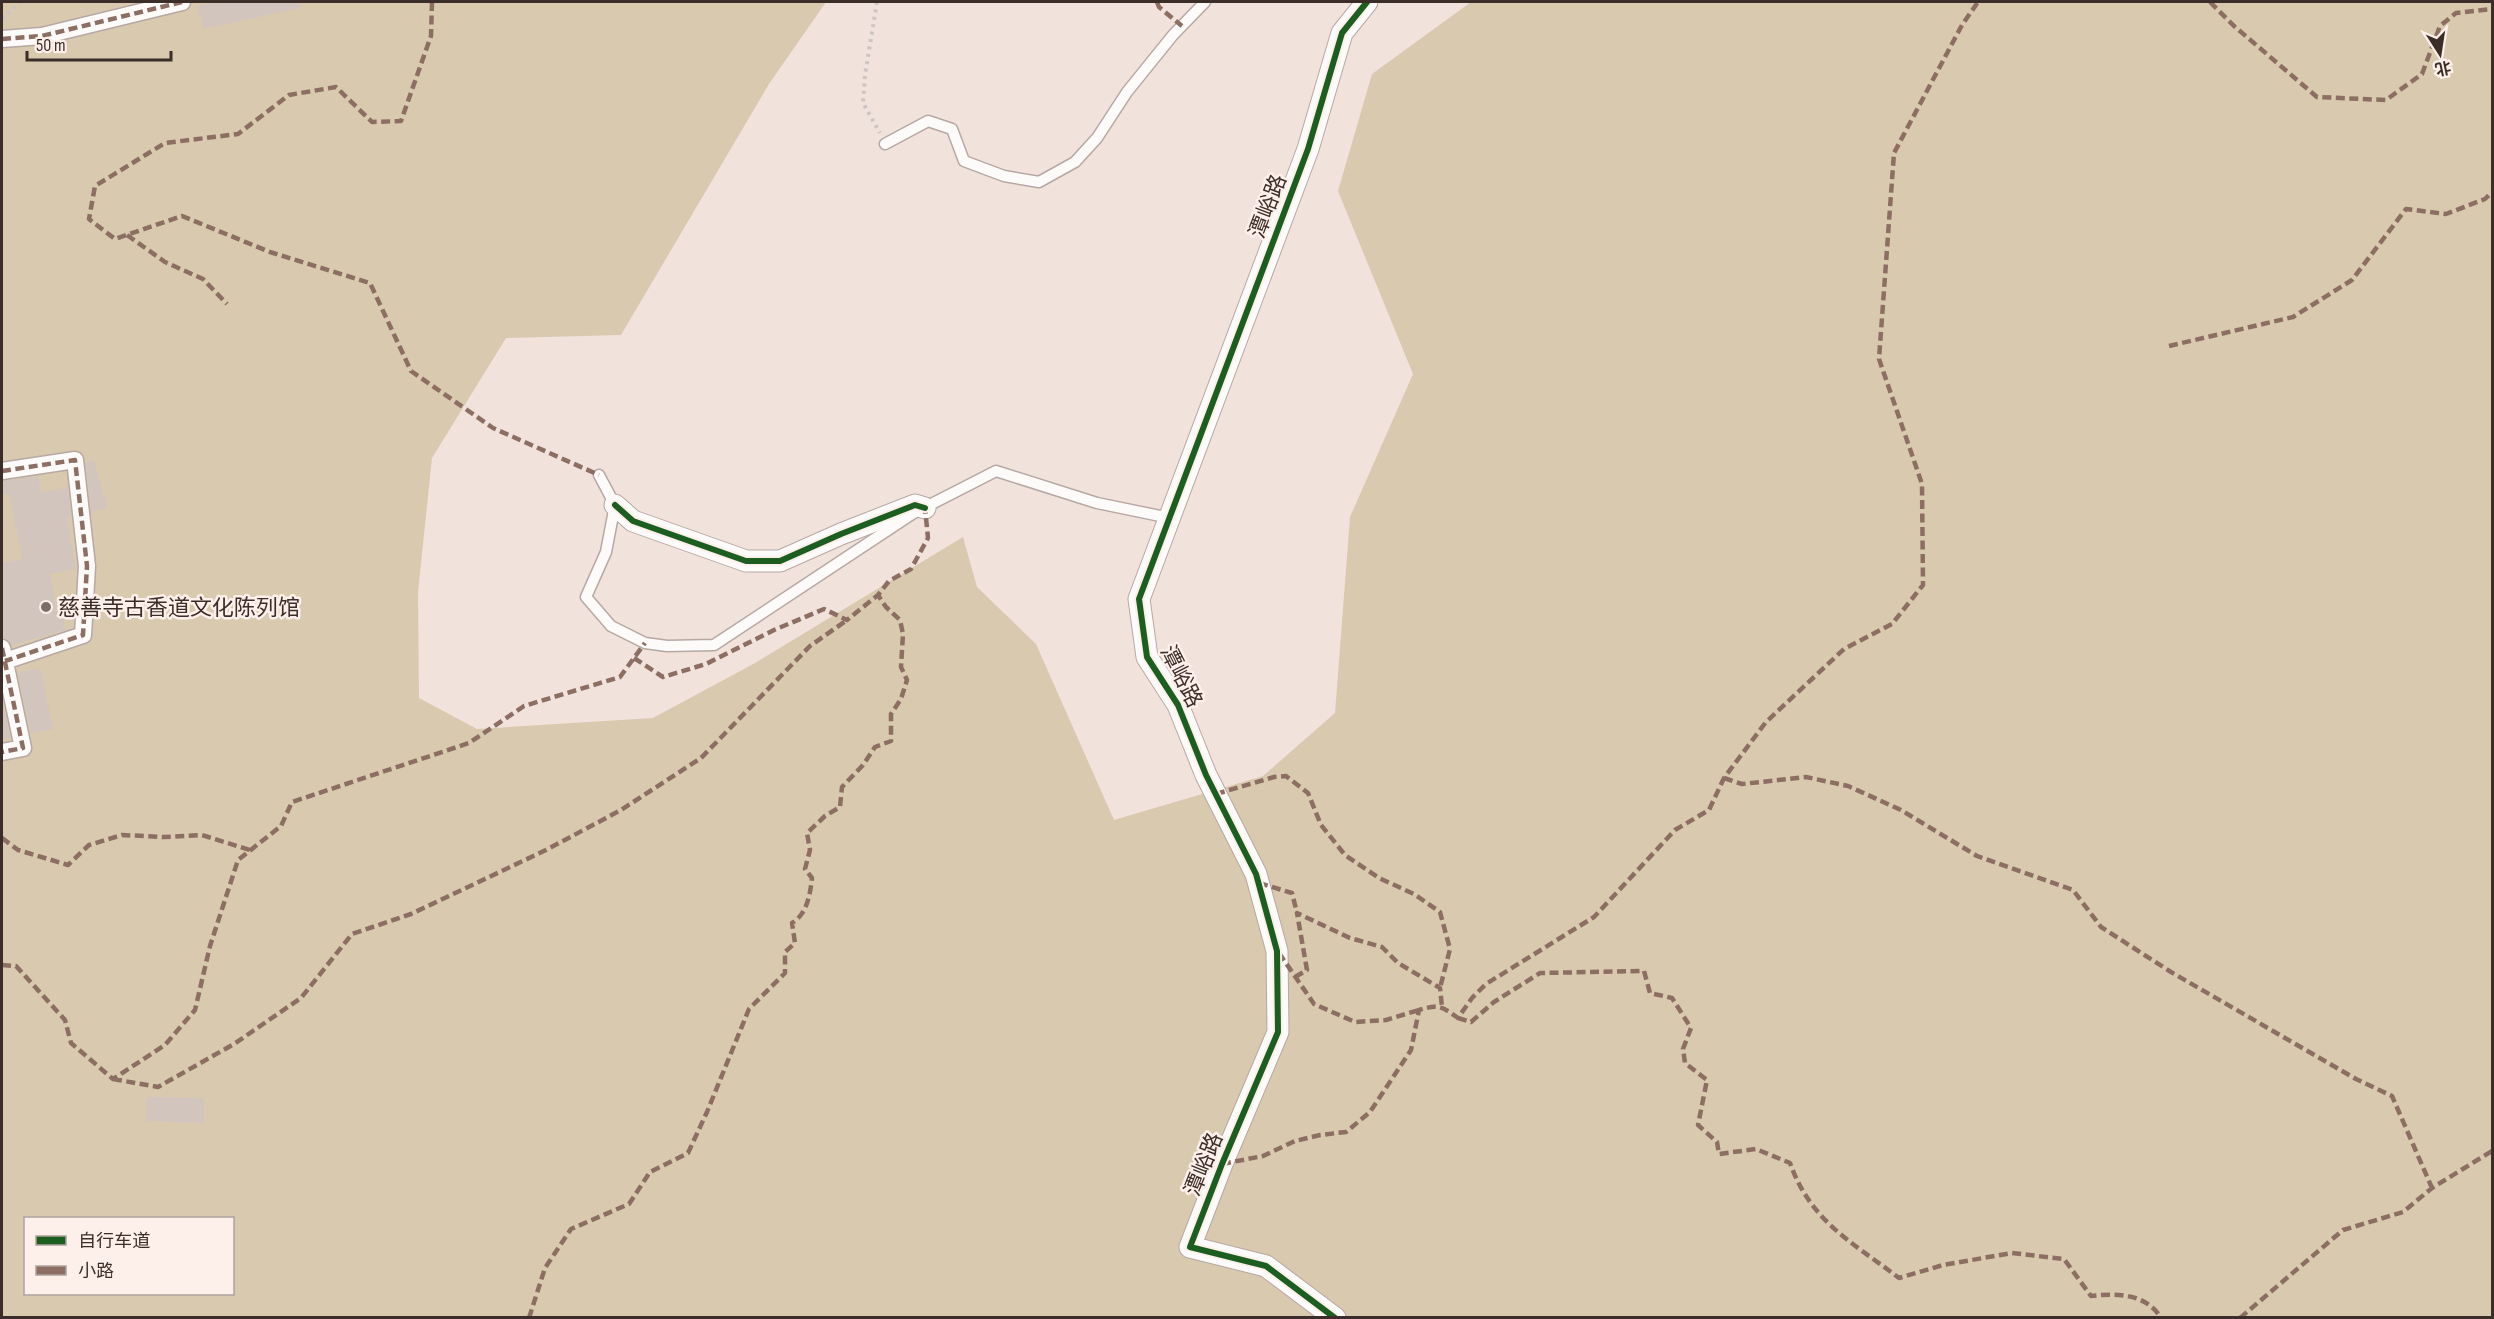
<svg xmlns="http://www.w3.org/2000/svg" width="2494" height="1319" font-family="'Sofia Sans Condensed','Noto Sans SC',sans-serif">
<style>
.green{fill:#d9c9af;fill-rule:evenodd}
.building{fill:#d2c5be}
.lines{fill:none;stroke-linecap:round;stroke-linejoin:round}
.service-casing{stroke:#b6a8a3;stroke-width:13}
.pedestrian-casing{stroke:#b6a8a3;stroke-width:19}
.minor-casing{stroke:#b6a8a3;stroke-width:23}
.path{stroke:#cbc5c3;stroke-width:4;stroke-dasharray:3 4.5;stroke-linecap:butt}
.service{stroke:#fdfbfa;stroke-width:10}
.pedestrian{stroke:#fdfbfa;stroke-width:16}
.minor{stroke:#fdfbfa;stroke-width:21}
.quiet{stroke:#8d6e63;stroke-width:4.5;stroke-dasharray:9 4.5;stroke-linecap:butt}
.cycleway-casing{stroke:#fdefe9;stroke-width:10}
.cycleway{stroke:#1b5e20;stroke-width:6}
.poi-dot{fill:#7b6d68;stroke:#fdefe9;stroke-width:2}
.labels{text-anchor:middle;stroke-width:5;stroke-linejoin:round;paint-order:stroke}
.street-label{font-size:22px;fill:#3b2e29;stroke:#fdefe9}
.poi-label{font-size:22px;fill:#3b2e29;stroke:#fdefe9;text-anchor:start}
</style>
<rect width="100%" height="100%" fill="#f2e2dc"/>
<path class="green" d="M2,2h824l-57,82 -148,251 -115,3 -74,120 -14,134 1,106 58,31 176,-11 102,-55 208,-126 14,50 59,57 78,176 149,-44 72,-63 15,-196 63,-143 -75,-183 34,-117 99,-72h1021v1315l-2490,1zM26,1218h206v76h-206z"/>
<path class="building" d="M220,2h79l1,6 -97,21 -5,-23z
M94,460l13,48 -16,4 -5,-49z
M38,476l3,17 27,-6 3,31 -4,1 9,50 -26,5 7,39 5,-1 3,18 -53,15 -3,-4 -7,-3v-75l20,-4 -13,-66 -7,1v-13z
M40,668l13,61 -22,4 -13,-60z
M2,699l8,39 -8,2z
M147,1097l57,1v25l-58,-2z"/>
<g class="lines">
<defs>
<path id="service" d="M885,144l43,-23 24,8 12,32 40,15 35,6 36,-20 22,-24 30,-46 46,-57 32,-33
M599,475l16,30 -9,47 -20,45 25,29 34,17 22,3 47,-1 198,-131 84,-43 101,32 73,15"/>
<path id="pedestrian" d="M2,39l40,-3 140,-34
M2,471l73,-11 12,106 -4,69 -78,26
M2,648l21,100 -21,4"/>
<path id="minor" d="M615,505l18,16 113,40h34l61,-27 74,-29 10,3
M1335,1318l-69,-52 -76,-19 32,-83 56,-132 -1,-81 -21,-77 -50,-99 -28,-70 -31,-48 -8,-58 169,-450 34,-116 25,-31"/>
</defs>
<use href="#service" class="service-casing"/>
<use href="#pedestrian" class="pedestrian-casing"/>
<use href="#minor" class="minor-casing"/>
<path class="path" d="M877,2l-12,73 -2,28 17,30
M2,19l18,-17"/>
<use href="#service" class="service"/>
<use href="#pedestrian" class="pedestrian"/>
<use href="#minor" class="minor"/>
<path class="quiet" d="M432,2l-1,34 -30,85 -29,1 -36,-35 -47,8 -51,39 -73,9 -70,43 -6,33 26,20 67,-23 88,36 100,31 41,88 82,57 106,47
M1157,2l2,5 23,19
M2210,2l24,24 83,71 69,3 36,-26 18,-48 16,-13 36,-4
M2,39l40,-3 140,-34
M127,235l38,27 38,17 24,25
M2169,346l124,-29 59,-37 54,-71 40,5 39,-15 7,-7
M2,471l73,-11 12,106 -4,69 -78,26
M2,648l21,100 -21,4
M634,658l29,19 43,-13 68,-34 50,-21 23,11 31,-25
M1724,778l18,6 64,-7 42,9 53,24 76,46 96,34 28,37 70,45 185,107 36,17 40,92
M1216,794l58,-17 12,-1 22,17 13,32 24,30 34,23 35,16 26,18 10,37 -10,39
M2,838l16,12 50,15 21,-20 33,-10 42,2 38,-2 48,15
M1259,883l33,10 5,20
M1279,953l35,51 41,18 31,-2 33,-10
M2,965l14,1 49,54 6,23 42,36 52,-34 30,-35 15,-64 28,-86 43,-34 11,-24 177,-59 55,-37 96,-29 25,-34
M1295,977l12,-7 -10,-57 53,25 32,9 16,16 42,25 2,19
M1458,1018l13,4 23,-20 46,-29 104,-2 6,22 22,5 19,30 -8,21 2,14 22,17 -9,45 19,17 2,12 37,-5 34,14c21,59 62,79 109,115l44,-13 69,-12 52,6 27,37c25,-3 55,-3 70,22
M113,1079l45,8 76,-43 67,-46 51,-64 59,-20 135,-64 75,-40 80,-52 109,-112 37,-26
M1222,1164l41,-8 32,-15 25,-6 26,-3 24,-20 41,-62 8,-40c20,-6 22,-4 39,8l14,-20 14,-14 108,-67 81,-87 34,-20 15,-32 42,-56 78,-73 48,-25 31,-39 -1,-101 -43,-125 15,-206 68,-128 16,-23
M529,1318l16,-50 26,-39 58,-25 21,-32 38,-19 19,-41 42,-103 36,-36v-21l10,-9 -3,-20c15,-9 18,-28 20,-45l-7,-9 5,-19 -3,-17 18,-17 15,-9 2,-20 21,-22 12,-18 16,-6v-27l10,-15 6,-19 -6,-13 2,-33 -3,-14 -14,-13 -8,-12 11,-14 22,-12 17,-31 -3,-30
M2240,1318l103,-88 60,-18 29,-24 60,-37"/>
<defs>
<path id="cycleway" d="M615,505l18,16 113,40h34l61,-27 74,-29 10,3
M1335,1318l-69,-52 -76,-19 32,-83 56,-132 -1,-81 -21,-77 -50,-99 -28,-70 -31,-48 -8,-58 169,-450 34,-116 25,-31"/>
</defs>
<use href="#cycleway" class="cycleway-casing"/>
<use href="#cycleway" class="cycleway"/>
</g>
<circle class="poi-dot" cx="46" cy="607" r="6"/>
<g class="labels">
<g class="street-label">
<text transform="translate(1267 206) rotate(-69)" y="8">潭峪路</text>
<text transform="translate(1182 676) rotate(63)" y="8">潭峪路</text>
<text transform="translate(1203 1164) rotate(-68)" y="8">潭峪路</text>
</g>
<g class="poi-label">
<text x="58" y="615">慈善寺古香道文化陈列馆</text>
</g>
</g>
<rect width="2494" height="1319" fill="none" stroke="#3b2e29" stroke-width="6"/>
<rect x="24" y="1217" width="210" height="78" fill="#fdefe9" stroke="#afa29c" stroke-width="1.5"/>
<rect x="36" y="1236" width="30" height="9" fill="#1b5e20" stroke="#afa29c" stroke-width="1.5"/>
<text x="78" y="1247" font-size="18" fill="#3b2e29">自行车道</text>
<rect x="36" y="1266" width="30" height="9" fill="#8d6e63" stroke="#afa29c" stroke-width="1.5"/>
<text x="78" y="1277" font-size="18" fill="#3b2e29">小路</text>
<g transform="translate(2440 54) rotate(168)" stroke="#fdefe9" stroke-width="4.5" paint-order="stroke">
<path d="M0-4.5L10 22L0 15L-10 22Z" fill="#3b2e29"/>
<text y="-9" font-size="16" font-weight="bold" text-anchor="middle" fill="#3b2e29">北</text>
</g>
<path d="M27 51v9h144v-9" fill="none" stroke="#3b2e29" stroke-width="3"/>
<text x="36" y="51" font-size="18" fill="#3b2e29" stroke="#fdefe9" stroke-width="4.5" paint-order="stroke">50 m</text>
</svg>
